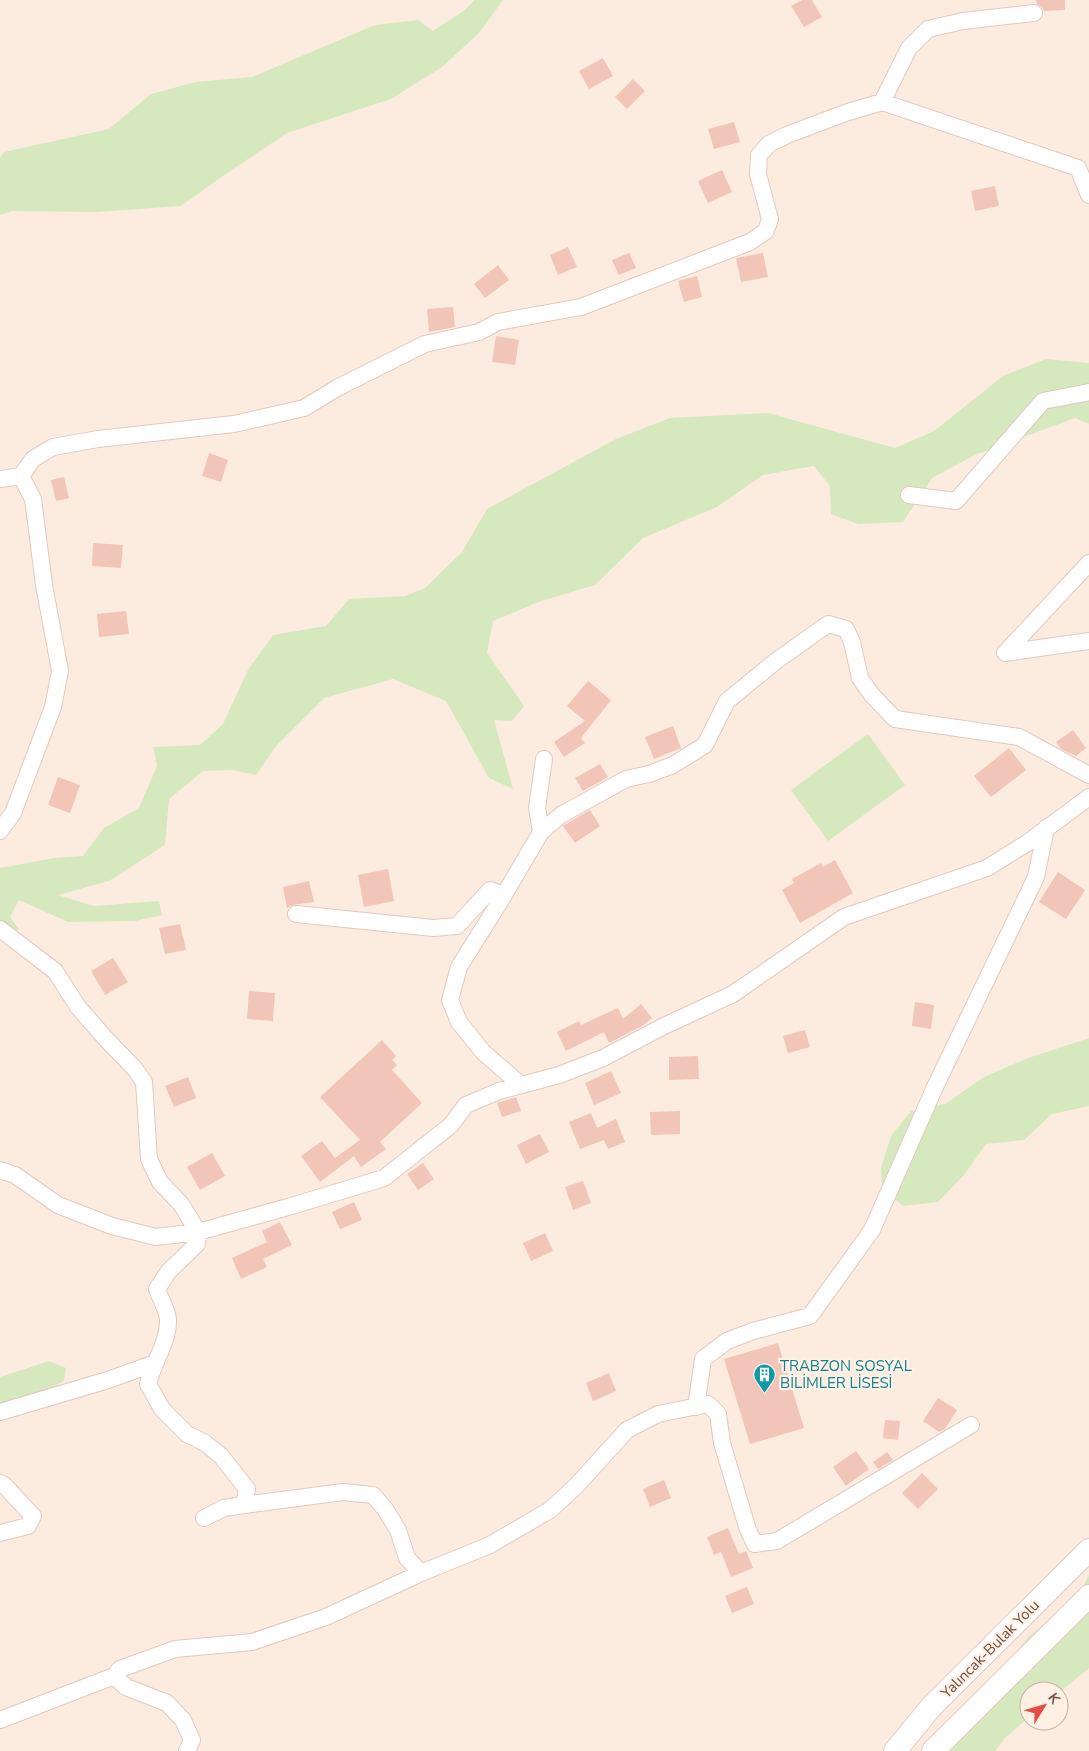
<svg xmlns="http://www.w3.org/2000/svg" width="1089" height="1751" font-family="'Nunito Sans',sans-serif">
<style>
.green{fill:#d6e8be}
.building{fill:#f1c5b7}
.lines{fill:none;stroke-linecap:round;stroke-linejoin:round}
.minor-casing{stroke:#e1c9be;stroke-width:18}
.secondary-casing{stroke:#e6c9bb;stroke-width:24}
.minor{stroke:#fff;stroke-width:16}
.secondary{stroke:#fff;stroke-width:22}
.labels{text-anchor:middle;stroke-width:4.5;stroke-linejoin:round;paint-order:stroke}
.culture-label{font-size:15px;fill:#0d838f;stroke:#fff0e5;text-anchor:start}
.street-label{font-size:15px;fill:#715047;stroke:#fff0e5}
</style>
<rect width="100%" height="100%" fill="#fcecdf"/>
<path class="green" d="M474,0h29l-24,33 -37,34 -51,32 -104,34 -60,40 -46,33 -85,6 -84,-1 -12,4v-57l4,-6 105,-23 42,-35 45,-12 56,-5 123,-52 43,-5 15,11 32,-21z
M1046,359l43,4v61l-14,-6 -100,37 -43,23 -29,44 -45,2 -27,-10 -1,-28 -16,-20 -51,9 -46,32 -74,31 -48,47 -54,16 -48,20 -6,32 37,53 -12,15 -18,-1 19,69 -24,-11 -43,-77 -53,-22 -69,19 -47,47 -21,30 -24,-5 -29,1 -34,28 -4,46 -56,36 -51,14 36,11 65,-5 3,14 -27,6 -67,1 -49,-22 -9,17 9,12 -15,11 -4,-2v-70l54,-10 29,-2 21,-28 35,-20 18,-42 -4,-19 47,-2 23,-21 25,-54 25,-35 53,-9 23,-27 56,-3 20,-8 37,-36 25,-43 129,-70 54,-21 98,-5 127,35 39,-17 69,-55z
M868,734l37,51 -77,56 -37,-51z
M1089,1038v68l-37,8 -28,26 -38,4 -22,31 -26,27 -35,4 -21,-18 -1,-20 10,-32 20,-25 34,-7 39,-27 44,-19z
M49,1361l17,7 -2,13 -20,11 -44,15v-30z
M1089,1575v93l-30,25v-2h-30v26l-24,21 -10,13h-61l31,-28 63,-86 47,-35z"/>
<path class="building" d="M802,0h10l10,17 -18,10 -13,-21z
M1036,0h29v10l-21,1 -2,-4 -5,-3z
M603,58l10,18 -24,13 -10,-18z
M633,79l12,12 -18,18 -12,-12z
M734,122l6,20 -26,7 -6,-20z
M722,170l10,22 -24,11 -10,-22z
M995,186l4,20 -24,5 -4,-20z
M568,247l9,20 -19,8 -8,-20z
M629,253l7,15 -17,7 -7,-15z
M763,253l5,24 -27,5 -5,-24z
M498,265l11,15 -24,18 -11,-14z
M697,276l5,21 -18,5 -6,-21z
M453,307l2,20 -26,5 -2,-23z
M496,336l23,4 -4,25 -23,-3z
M209,453l19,7 -7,22 -19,-6z
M64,477l5,21 -13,3 -5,-21z
M93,543l30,2 -2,23 -29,-2z
M126,611l3,23 -30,3 -2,-23z
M588,681l23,19 -30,38 4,5 -21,14 -10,-15 31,-21 -18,-15z
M673,726l8,22 -27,11 -9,-22z
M1073,730l13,18 -10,8 -15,-7 -5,-7z
M1009,748l17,22 -35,27 -17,-21z
M600,764l8,13 -25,14 -8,-13z
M58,777l22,8 -10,28 -22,-8z
M590,810l10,16 -25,17 -12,-17z
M835,860l18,33 -53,30 -18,-33 12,-7 -2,-4 29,-16 2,4z
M388,869l6,32 -30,6 -6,-32z
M1058,872l27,18 -19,29 -27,-17z
M309,881l5,21 -22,3 -5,3 -4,-21z
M180,924l6,26 -21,4 -6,-26z
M113,958l15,24 -23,13 -14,-24z
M249,991l26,2 -2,28 -26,-2z
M915,1002l19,3 -3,24 -19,-3z
M641,1004l11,14 -10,8 -33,17 -5,-11 -38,19 -9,-19 22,-11 2,4 37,-17 5,11z
M805,1030l5,17 -22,6 -5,-17z
M382,1040l14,16 -4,4 5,5 -5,5 30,33 -42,39 6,7 -25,18 -7,-11 -34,26 -19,-26 21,-15 13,17 25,-18 -40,-43z
M698,1056l1,23 -30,1v-23z
M611,1071l10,22 -27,12 -9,-22z
M188,1077l8,21 -22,9 -9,-21z
M516,1097l5,14 -19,6 -5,-14z
M680,1111v23l-29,1 -1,-23z
M591,1113l6,15 19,-9 9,23 -17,7 -4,-9 -24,9 -11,-27z
M540,1134l9,18 -23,12 -9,-19z
M212,1153l13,23 -25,14 -13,-23z
M423,1163l11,16 -16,11 -11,-16z
M583,1181l8,22 -18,7 -8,-23z
M354,1202l8,18 -22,9 -8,-17z
M280,1222l12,23 -29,14 4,8 -26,12 -9,-21 35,-16 -5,-11z
M545,1233l8,18 -22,10 -8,-18z
M778,1343l26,85 -54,16 -26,-85z
M609,1373l7,18 -23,10 -7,-18z
M938,1398l19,12 -12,19 -6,3 -16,-11z
M885,1420l15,1 -2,19 -15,-2z
M856,1451l13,18 -23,17 -13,-19z
M887,1452l6,8 -15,9 -5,-7z
M922,1473l16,16 -20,20 -16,-16z
M664,1480l7,18 -21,9 -7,-18z
M728,1528l11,26 7,-3 7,17 -22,9 -10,-25 -7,3 -7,-18z
M747,1587l7,17 -22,9 -7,-17z"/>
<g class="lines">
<defs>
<path id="minor" d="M882,102l27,-54 19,-19 35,-8 71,-8
M0,479l21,-3 12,-17 20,-12 45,-8 136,-15 70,-16 33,-20 88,-44 54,-12 19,-10 83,-15 169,-65 16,-11 4,-12 -12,-45 1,-19 10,-11 18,-9 58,-22 37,-11 196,66 11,27
M909,495l47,6 87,-100 46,-9
M1089,563l-84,90 84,-12
M0,831l13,-18 40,-106 7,-36 -16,-86 -11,-86 -12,-23
M541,832l-4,-24 7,-49
M296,914l137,14 24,-2 33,-36 14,5
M0,929l55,42 23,36 28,32 29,30 9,13 5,77 11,23 21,22 17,28 -1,12 -28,27 -12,18c3,9 10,21 11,30 1,23 -15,43 -20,65l14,25 25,25 18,9 16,13 26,33 -3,16 -20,3 -20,10
M521,1085l-38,-33 -24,-30 -9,-22 9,-33 45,-72 37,-63 20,-17 65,-36 23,-5 24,-9 32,-20 22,-44 49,-40 52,-37 18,5 6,13 8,36 12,17 23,24 124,18 70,38
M0,1170l15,5 43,30 54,21 44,11 42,-5 90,-25 96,-29 67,-53 15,-20 33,-14 60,-16 44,-17 61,-32 69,-32 111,-77 143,-49 40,-25 62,-46
M696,1407l7,-48 24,-18 26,-10 57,-15 62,-86 62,-141 102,-212 10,-49
M0,1412l108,-32 47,-17
M0,1483l4,2 29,31 -5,10 -28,7
M244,1505l99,-13 30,3 12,14 13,21 9,28 14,15 69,-28 60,-35 26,-24 51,-56 31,-16 50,-10 10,10 4,29 26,87 7,14 22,-3 194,-116
M0,1720l114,-44
M187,1751l5,-11 -9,-20 -16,-17 -41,-16 -12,-11 6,-7 55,-20 77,-7 74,-25 95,-44"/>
<path id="secondary" d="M895,1751l37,-45 157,-156
M933,1751l156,-155"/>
</defs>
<use href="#minor" class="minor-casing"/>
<use href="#secondary" class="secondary-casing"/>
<use href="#minor" class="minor"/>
<use href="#secondary" class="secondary"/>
</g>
<defs>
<symbol id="building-pin" viewBox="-11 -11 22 30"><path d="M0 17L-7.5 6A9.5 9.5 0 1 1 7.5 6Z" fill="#0f9aa8" stroke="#fff0e5"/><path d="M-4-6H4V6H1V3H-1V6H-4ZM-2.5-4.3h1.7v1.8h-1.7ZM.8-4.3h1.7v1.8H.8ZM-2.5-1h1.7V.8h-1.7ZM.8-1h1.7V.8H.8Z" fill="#fff"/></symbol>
</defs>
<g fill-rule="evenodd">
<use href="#building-pin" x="752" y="1362" width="25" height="34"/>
</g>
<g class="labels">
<g class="culture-label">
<text x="780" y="1371">TRABZON SOSYAL<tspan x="780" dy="17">BİLİMLER LİSESİ</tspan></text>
</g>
<g class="street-label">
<text transform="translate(990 1649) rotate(-45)" y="5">Yalıncak-Bulak Yolu</text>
</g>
</g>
<g transform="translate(1044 1706) rotate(53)"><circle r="24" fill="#fff0e5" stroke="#c6b0a6"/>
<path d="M0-4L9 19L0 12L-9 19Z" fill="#e64e44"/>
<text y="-8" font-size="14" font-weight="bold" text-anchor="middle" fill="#715047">K</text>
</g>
</svg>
